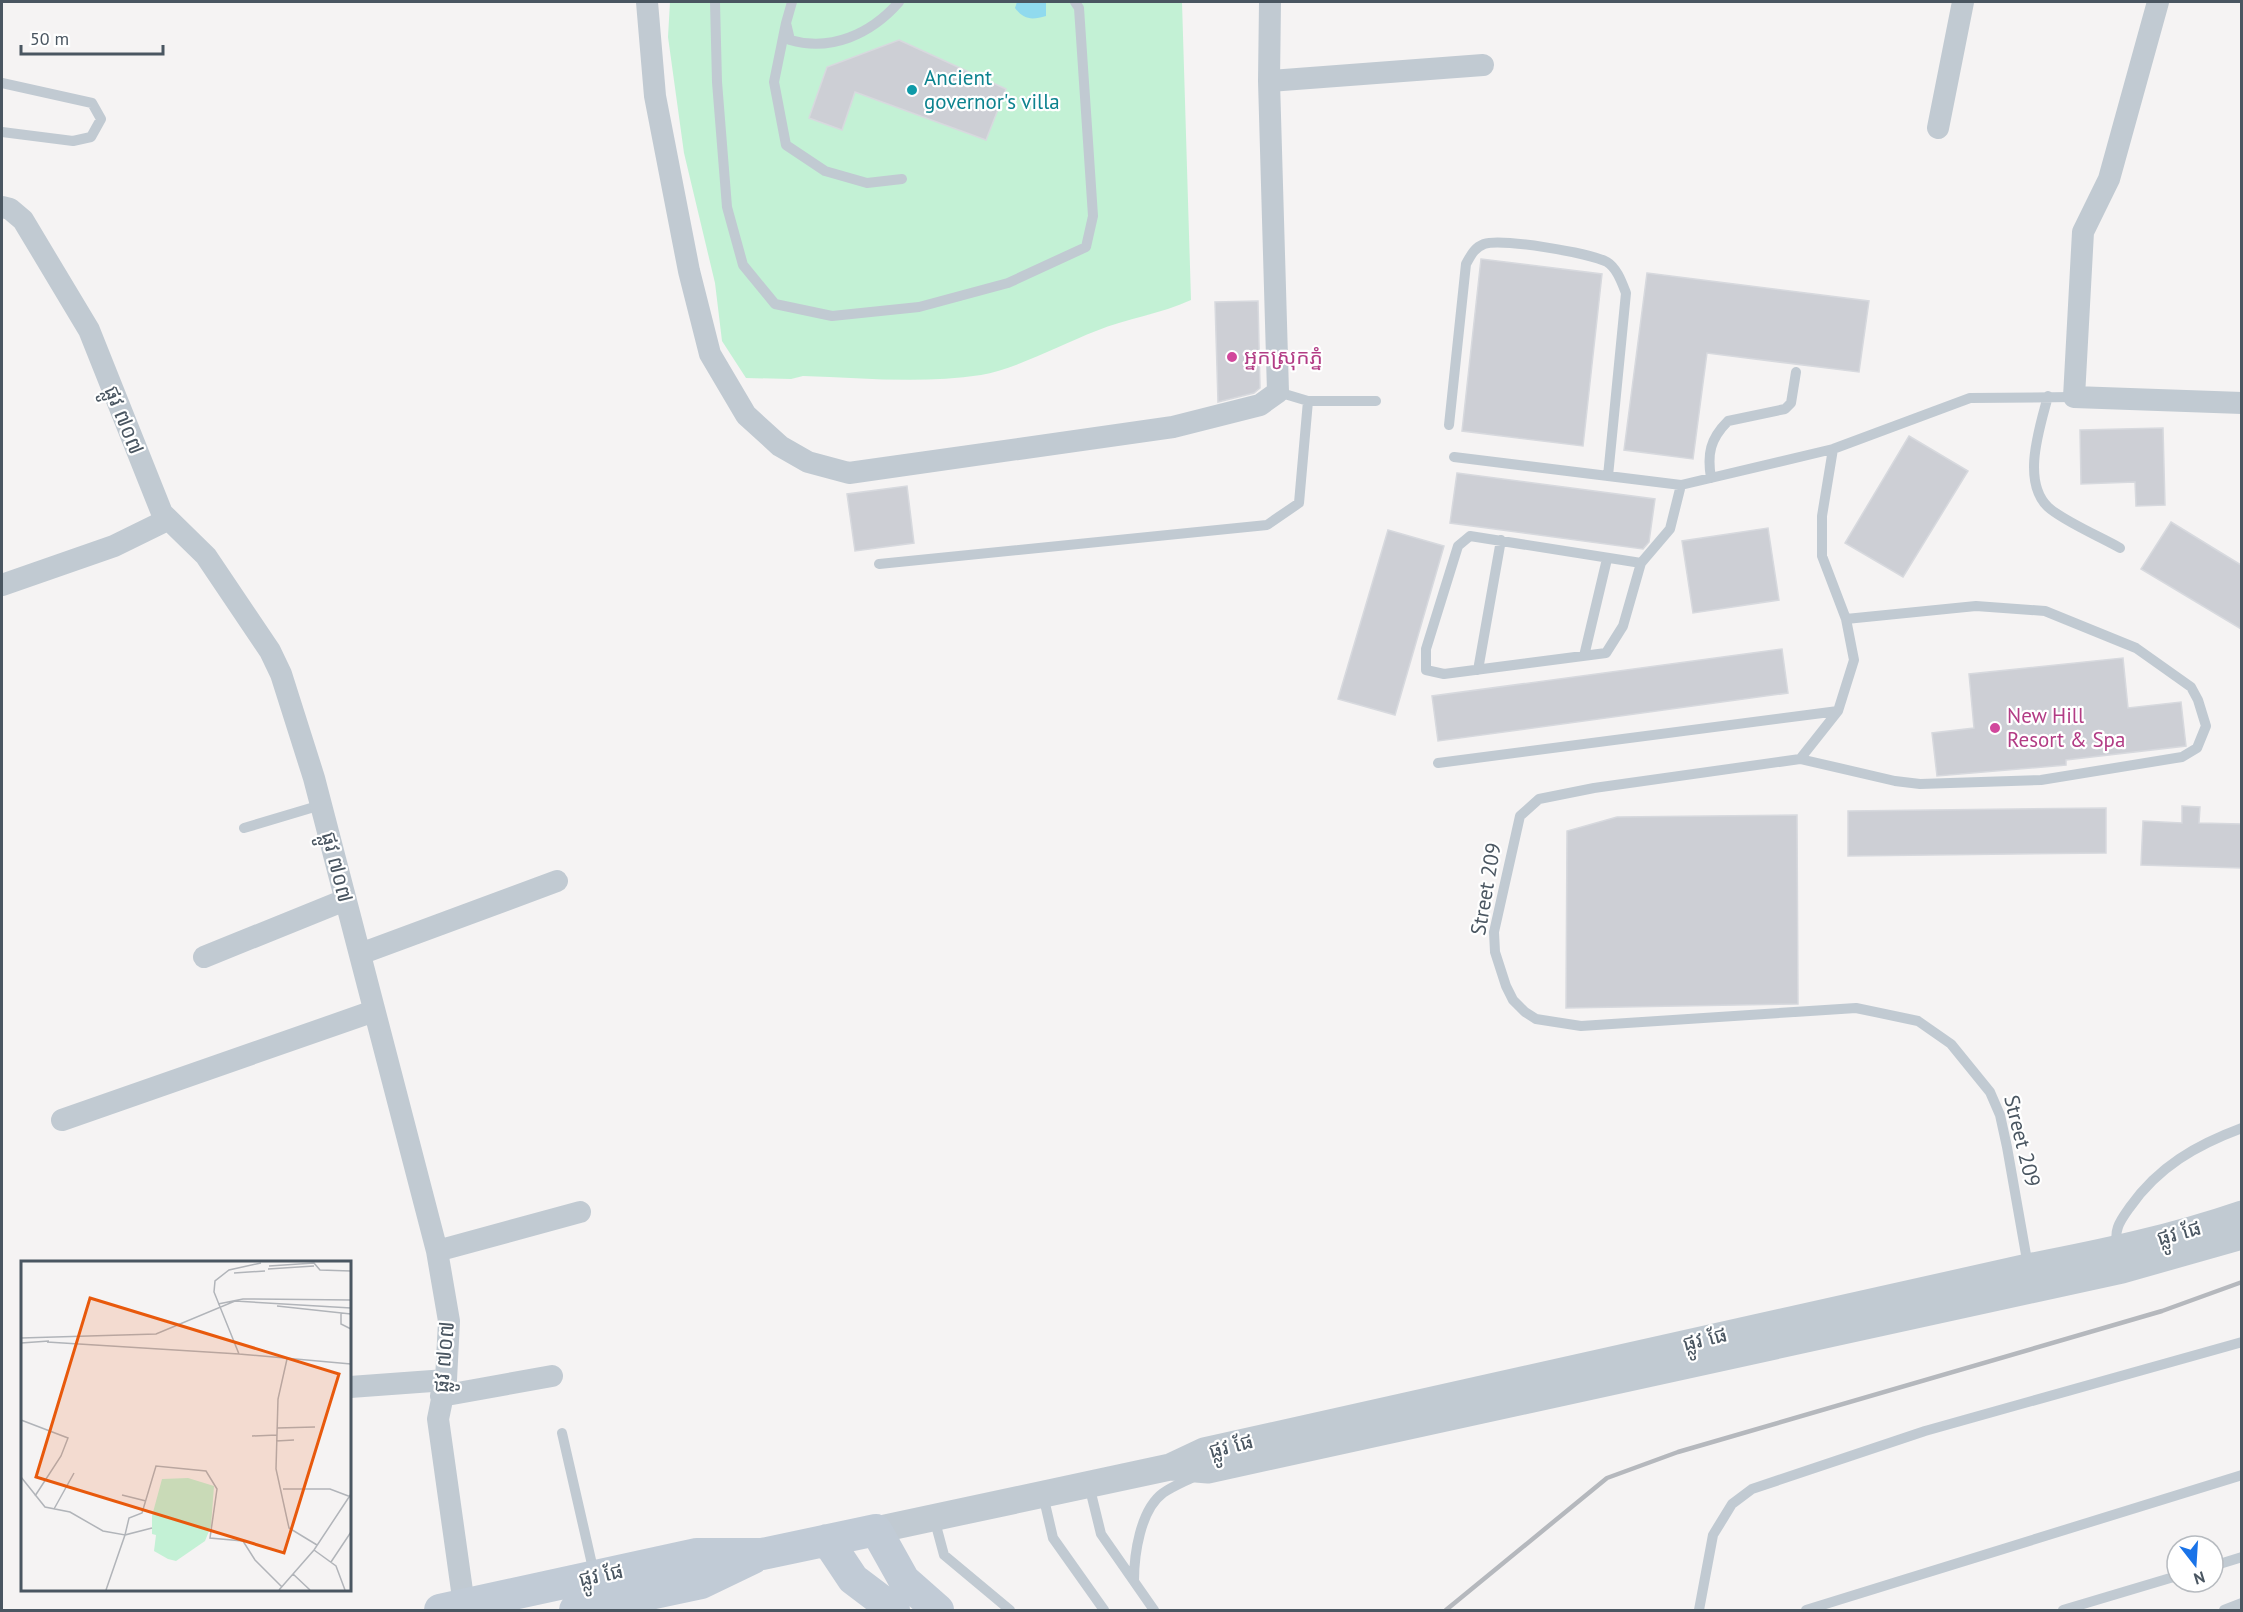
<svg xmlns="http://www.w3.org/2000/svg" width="2243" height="1612" font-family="'PT Sans','Noto Sans Khmer',sans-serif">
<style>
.green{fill:#c3f1d5}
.water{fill:#90daee}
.building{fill:#cdcfd5;stroke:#d7d9de;stroke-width:1.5}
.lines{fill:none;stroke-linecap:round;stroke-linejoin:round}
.service{stroke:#c1cad2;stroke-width:10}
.minor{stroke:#c1cad2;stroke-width:22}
.tertiary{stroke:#c1cad2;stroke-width:27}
.secondary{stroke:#c1cbd6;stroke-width:32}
.rail{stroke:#b5b8bd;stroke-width:4.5}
.culture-dot{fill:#0f9aa8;stroke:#fff;stroke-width:2}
.hotel-dot{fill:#d1479c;stroke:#fff;stroke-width:2}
.labels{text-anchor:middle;stroke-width:4.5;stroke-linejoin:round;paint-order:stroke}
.culture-label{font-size:21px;fill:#0d838f;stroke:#fff;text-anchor:start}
.hotel-label{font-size:21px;fill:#b23c85;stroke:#fff;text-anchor:start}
.street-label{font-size:21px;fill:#4a5661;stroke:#fff}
.inset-road{fill:none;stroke:#b1b4b9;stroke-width:1.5}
.view{fill:#e8590c;fill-opacity:0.15;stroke:#e8590c;stroke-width:3}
.inset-edge{fill:none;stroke:#4a5661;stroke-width:3}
</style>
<rect width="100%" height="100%" fill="#f5f3f3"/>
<path class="green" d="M670,2h512l9,298c-30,14 -64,18 -95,31 -34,13 -80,38 -115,44 -58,9 -119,3 -178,1l-12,3 -45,-1 -24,-37 -7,-58 -31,-130 -16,-116z"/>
<path class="water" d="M1017,2h29v14c-14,4 -22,4 -31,-8z"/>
<path class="building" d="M899,40l107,49 -20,51 -131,-48 -13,38 -33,-12 18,-51z
M1481,259l121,15 -19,172 -121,-15z
M1647,273l222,28 -10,71 -152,-19 -14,106 -69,-9z
M1258,301l2,87 -6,5 -36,9 -3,-100z
M2163,428l2,77 -29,1 -1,-24 -54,2 -1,-54z
M1909,436l59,35 -65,106 -58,-34z
M1457,473l198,26 -6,43 -6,7 -193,-26z
M907,486l7,57 -59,8 -8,-57z
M2171,522l70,43v64l-100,-60z
M1768,528l11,72 -86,13 -11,-72z
M1388,530l56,16 -49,169 -57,-16z
M1782,649l6,44 -350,48 -6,-45z
M2123,658l5,50 53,-6 5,44 -120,14v5l-129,11 -5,-43 42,-5 -5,-54z
M2182,806l18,1 -1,16 42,1v44l-100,-3 2,-44 39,2z
M2106,808v45l-258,3v-45z
M1797,815l1,189 -232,4 1,-177 50,-14z"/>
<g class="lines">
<path class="service" d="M715,2l2,80 10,125 16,58 32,39 57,12 87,-9 89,-24 78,-36 7,-31 -14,-208 -4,-6
M792,2l-6,21 4,17c41,12 81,-6 109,-38
M786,23l-12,59 12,63 39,26 42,12 35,-4
M2,83l90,20 9,16 -10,18 -18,4 -71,-9
M1278,392l30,9h68
M2048,396c-8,31 -27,85 0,111 15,14 53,30 72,41
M1449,425l17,-161c5,-9 8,-16 18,-20 17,-6 107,9 123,18 10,6 15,21 19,31l-18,183
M1454,457l227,28 152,-36 137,-51 104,-1
M1711,478c-4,-24 -1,-39 17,-57l57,-12 6,-6 5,-31
M1641,563l-171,-27 -12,10 -32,103v21l18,4 162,-21 17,-27 18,-63 29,-34 11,-44
M879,564l388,-39 32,-22 9,-102
M1846,619l130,-13 69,5 91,37 55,39 7,13 8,26 -9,22 -15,9 -141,23 -121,4 -25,-3 -95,-22 -206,29 -55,11 -19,17 -26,116 1,20 11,34 7,14 12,12 11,7 45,7 275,-18 62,13 33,23 39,48 10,23 7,32 21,119
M1584,656l23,-97
M1478,670l23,-130
M1800,759l38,-48 16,-51 -8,-41 -24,-63v-40l11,-67
M1438,763l400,-52
M244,828l77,-23
M2119,1249c-7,-18 1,-28 11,-42 28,-40 66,-62 112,-79
M562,1433l32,140
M1089,1485l12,49 53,76
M1043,1495l10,43 51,72
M934,1518l10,37 66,55
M2213,1566l29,-9
M1134,1581c0,-26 6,-71 29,-88 10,-7 23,-12 34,-18
M1699,1610l14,-75 19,-31 20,-15 173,-58 317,-89
M1806,1610l436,-135
M2063,1610l114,-34
M2224,1610l18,-7"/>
<path class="minor" d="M647,2l8,94 34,175 21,83 36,61 34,31 28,16 41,11 324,-46 87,-22 18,-13 -9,-311 1,-79
M2158,2l-49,177 -26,53 -9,165 168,6
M1269,81l214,-16
M1938,128l25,-126
M2,207l8,2 13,11 66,110 73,183 44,43 64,95 11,23 33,104 123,473 12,70 -3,59 -8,39 26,186
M2,585l112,-39 53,-26
M360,954l197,-73
M204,957l141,-57
M62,1120l312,-109
M437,1251l143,-39
M350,1387l96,-7
M441,1396l111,-20"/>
<path class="tertiary" d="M1172,1467l36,3 914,-200 120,-34
M876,1530l294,-63 34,-16 824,-184c73,-14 144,-29 214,-53"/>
<path class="secondary" d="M827,1540l26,39 41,31
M440,1610l257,-56h65l114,-24 28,50 34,30
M575,1610l126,-27 52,-25"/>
<path class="rail" d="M1446,1610l161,-132 71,-26 484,-141 80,-29"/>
</g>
<circle class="culture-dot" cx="912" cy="90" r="6"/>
<g class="hotel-dot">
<circle cx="1232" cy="357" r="6"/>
<circle cx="1995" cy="728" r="6"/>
</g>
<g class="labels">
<g class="culture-label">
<text x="924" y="85">Ancient<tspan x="924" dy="24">governor's villa</tspan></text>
</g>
<g class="hotel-label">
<text x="1244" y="364">អ្នកស្រុកភ្នំ</text>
<text x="2007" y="723">New Hill<tspan x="2007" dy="24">Resort &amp; Spa</tspan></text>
</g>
<g class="street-label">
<text transform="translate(124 420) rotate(68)" y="7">ផ្លូវ ៧០៧</text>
<text transform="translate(337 867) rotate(76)" y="7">ផ្លូវ ៧០៧</text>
<text transform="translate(1486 889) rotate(-80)" y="7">Street 209</text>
<text transform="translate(2022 1141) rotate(76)" y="7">Street 209</text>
<text transform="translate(2179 1233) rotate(-15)" y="7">ផ្លូវ ផែ</text>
<text transform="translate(1705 1339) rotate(-13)" y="7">ផ្លូវ ផែ</text>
<text transform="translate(444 1357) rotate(-85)" y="7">ផ្លូវ ៧០៧</text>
<text transform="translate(1231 1446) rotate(-14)" y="7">ផ្លូវ ផែ</text>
<text transform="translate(601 1575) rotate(-12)" y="7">ផ្លូវ ផែ</text>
</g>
</g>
<g transform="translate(21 1261)">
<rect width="330" height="330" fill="#f5f3f3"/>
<path d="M167,217l26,8 -3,40 -6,15 -29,20 -8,-2 -14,-8 2,-16 -4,-1v-18l10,-37z" fill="#c3f1d5"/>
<path class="inset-road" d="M240,2l-32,7 -14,11 -1,11 25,62 112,10M248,5l45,-3 6,7 31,1M247,8l46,-3M213,12l31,-2M197,43l25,-5 108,1M256,45l74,8M320,52v11l10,5M0,77l135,-4 79,-33 116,7M26,81l192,12M0,82l28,-2M266,98l-9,40 -2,70 13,59 28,17M0,159l47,18 -7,18 -26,40M256,167l38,-1M231,175l25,-1M255,180l18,-1M0,216l24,30 25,5 33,19 22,4 4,-17 13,-5 14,-47 50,5 11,18 -7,49 33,3 12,19 27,27M262,228h47l21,8M101,234l24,6M33,248l20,-36M293,289l22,16 9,24M310,301l20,-30M272,313l17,16M85,329l19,-55 27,-7M258,329l35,-40 37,-56"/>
<path class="view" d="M69,37l249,76 -55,179 -248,-76z"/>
<rect width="330" height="330" class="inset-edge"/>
</g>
<rect width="2243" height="1612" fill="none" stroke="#4a5661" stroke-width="6"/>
<g transform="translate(2195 1564) rotate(163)"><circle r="28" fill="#ffffff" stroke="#b7bbc0" stroke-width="1.5"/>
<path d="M0-4.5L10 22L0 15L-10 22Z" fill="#1a73e8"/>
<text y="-9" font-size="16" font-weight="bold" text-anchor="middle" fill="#4a5661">N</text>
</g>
<path d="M21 45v9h142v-9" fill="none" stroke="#4a5661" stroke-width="3"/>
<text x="30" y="45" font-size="18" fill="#4a5661" stroke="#ffffff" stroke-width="4.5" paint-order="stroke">50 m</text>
</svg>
